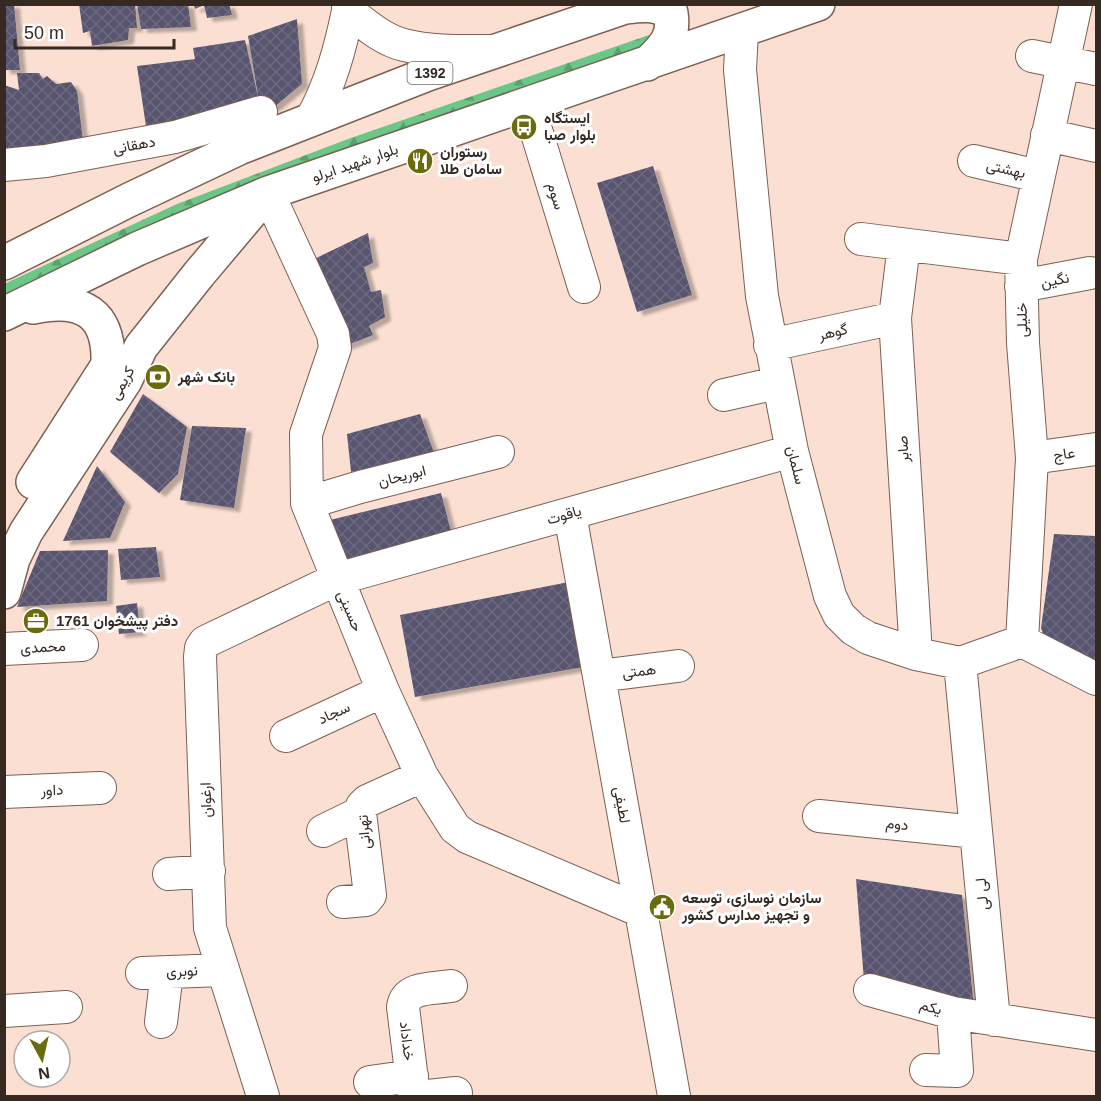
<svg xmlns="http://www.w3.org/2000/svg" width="1101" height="1101" font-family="Helvetica,Vazirmatn,sans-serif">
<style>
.forest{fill:url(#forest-firs)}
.building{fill:url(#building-cross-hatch);filter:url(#shadow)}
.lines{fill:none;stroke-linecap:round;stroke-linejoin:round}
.minor-casing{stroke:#7d6051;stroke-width:34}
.major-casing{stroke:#7d6051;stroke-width:36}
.minor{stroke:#fff;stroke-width:32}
.major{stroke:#fff;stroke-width:33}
.labels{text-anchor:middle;stroke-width:6;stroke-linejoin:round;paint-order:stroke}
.shield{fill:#fff;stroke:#726964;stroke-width:1.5}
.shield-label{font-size:14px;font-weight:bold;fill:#352922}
.poi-label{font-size:15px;font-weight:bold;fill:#352922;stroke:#fff;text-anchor:start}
.street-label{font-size:15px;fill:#352922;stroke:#fff}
</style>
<defs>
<pattern id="forest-firs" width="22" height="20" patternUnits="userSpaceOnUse" patternTransform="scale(1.5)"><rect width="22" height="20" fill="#6ac787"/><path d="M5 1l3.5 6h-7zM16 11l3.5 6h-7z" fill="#58a26e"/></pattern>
<pattern id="building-cross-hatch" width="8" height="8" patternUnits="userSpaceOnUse" patternTransform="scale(1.5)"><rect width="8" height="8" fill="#59546f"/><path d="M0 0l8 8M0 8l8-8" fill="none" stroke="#6e697f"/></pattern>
<filter id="shadow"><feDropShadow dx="6" dy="4" stdDeviation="1.5" flood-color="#0004"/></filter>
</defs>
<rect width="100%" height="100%" fill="#fbdfd2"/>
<path class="forest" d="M649,35l8,11 -450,157 -172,76 -30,17 -1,-12 173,-80 171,-65z"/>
<path class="building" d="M4,4h10l6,66h-16z
M79,4h56l2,24h-8l-1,12 -36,6 -2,-15 -7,2z
M137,4h51l3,23 -50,2z
M229,4l3,11 -25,3 -3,-13 -9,4 -1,-4z
M297,19l5,65 -28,23 -127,26 -10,-67 58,-7 -2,-11 52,-8 14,61 -11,-65z
M17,73h22l4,6 4,-3 9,8 15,-2 6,9 7,59 -80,5v-70l15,5z
M653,166l39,129 -55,17 -40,-129z
M368,233l5,30 -9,4 7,25 10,-2 4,27 -16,9 4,9 -28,11 -35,-85z
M143,394l44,33 -9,47 -19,19 -49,-41z
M420,414l14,39 -83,19 -4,-38z
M192,426l54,2 -12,80 -54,-8z
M97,466l28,36 -15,36 -47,3z
M441,493l12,46 -112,27 -11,-46z
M1054,534l42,2v131l-49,-24 -6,-15z
M156,547l4,30 -39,3 -3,-31z
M108,550l-1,51 -90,6 23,-56z
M569,582l14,85 -168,30 -15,-82z
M137,603l3,29 -21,2 -3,-28z
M856,879l106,16 12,112 -110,-26z"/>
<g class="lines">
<defs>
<path id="minor" d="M348,11c17,13 35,29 56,34 28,7 57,6 86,6
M742,30l-2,40 22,226 30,155 38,145 9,19 14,14 15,9 48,16 44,9 62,-22 74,38
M1032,56l64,13
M528,104l56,183
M312,118c19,-35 28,-69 36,-107v-7
M1047,135l49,11
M974,161l64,15
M4,165l42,-4 129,-24 86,-25
M268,193l65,141 2,14 -29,86 1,69 76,188 39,85 33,52 12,9 174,74
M861,239l160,20
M904,245l-9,73 21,336
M1021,286l69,-13
M770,345l125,-27
M724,395l53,-12
M1032,458l64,-9
M307,503l53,-16 138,-35
M570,514l104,582
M1022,641l10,-183 -9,-115 -2,-84 55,-255
M4,649l78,-4
M960,663l34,357
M599,676l79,-10
M286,736l97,-45
M4,792l96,-4
M819,816l157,16
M323,831l37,-18
M169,874l40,-3
M343,902l23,-2 4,-5 -10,-82 2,-7 5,-5 55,-25
M142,973l81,-3
M870,990l83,23 143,22
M4,1011l62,-4
M161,1022l6,-50
M926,1070l31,1 -4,-58
M370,1082l42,-6
M263,1096l-53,-168 -10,-271 1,-9 4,-6 132,-63 455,-128
M414,1096l-11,-89c3,-21 30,-18 48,-21
M428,1096l28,-3"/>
<path id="major" d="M625,7c17,-2 30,-4 46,6 4,25 -7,34 -24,51
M4,263l125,-63 110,-52 189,-74 206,-70
M33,307c49,-10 77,5 75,58l-75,117
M4,314l133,-65 131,-56 550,-189
M4,592l9,-33 13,-27 99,-151 16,-34 58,-73 64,-76"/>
</defs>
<use href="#minor" class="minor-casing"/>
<use href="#major" class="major-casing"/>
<use href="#minor" class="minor"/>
<use href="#major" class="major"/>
</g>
<defs>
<symbol id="bus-disc" viewBox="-11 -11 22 22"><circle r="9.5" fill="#696b0c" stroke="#fff"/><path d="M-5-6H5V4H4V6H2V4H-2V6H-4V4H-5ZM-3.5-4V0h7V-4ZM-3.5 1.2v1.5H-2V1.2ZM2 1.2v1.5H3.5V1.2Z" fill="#fff"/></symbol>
<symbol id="restaurant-disc" viewBox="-11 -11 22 22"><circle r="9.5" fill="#696b0c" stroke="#fff"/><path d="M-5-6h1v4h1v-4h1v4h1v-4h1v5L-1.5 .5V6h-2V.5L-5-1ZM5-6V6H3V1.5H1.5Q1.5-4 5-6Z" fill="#fff"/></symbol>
<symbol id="bank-disc" viewBox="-11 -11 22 22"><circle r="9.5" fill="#696b0c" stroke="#fff"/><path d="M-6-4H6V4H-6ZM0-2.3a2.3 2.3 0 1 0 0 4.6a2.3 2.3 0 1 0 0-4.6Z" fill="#fff"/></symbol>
<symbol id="office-disc" viewBox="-11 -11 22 22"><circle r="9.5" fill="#696b0c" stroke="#fff"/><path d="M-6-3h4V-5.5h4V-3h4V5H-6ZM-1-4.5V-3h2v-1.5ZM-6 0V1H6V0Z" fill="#fff"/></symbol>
<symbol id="civic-disc" viewBox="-11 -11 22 22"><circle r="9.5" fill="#696b0c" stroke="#fff"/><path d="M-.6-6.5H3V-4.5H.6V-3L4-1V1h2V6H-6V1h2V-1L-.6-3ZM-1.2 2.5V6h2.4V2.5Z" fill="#fff"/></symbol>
</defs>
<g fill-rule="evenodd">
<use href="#bus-disc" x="509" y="112" width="30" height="30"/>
<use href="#restaurant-disc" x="405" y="146" width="30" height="30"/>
<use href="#bank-disc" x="143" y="362" width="30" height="30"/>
<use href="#office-disc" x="21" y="606" width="30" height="30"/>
<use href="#civic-disc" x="647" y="892" width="30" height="30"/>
</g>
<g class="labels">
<rect class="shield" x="407.5" y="62" width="45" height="22" rx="4.5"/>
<g class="shield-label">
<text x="430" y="78">1392</text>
</g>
<g class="poi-label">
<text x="544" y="123">ایستگاه<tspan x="544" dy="17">بلوار صبا</tspan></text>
<text x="440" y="157">رستوران<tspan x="440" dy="17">سامان طلا</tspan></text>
<text x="178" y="382">بانک شهر</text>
<text x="56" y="626">دفتر پیشخوان 1761</text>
<text x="682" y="903">سازمان نوسازی، توسعه<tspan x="682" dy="17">و تجهیز مدارس کشور</tspan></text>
</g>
<g class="street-label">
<text transform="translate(134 145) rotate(-10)" y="5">دهقانی</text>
<text transform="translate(355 163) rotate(-19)" y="5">بلوار شهید ایرلو</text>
<text transform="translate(1006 169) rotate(13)" y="5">بهشتی</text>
<text transform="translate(556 196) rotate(73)" y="5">سوم</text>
<text transform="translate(1055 280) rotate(-11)" y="5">نگین</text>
<text transform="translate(1022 320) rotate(-91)" y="5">خلیلی</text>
<text transform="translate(833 332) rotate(-13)" y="5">گوهر</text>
<text transform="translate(122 383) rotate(-61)" y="5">کریمی</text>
<text transform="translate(903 449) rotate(-93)" y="5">صابر</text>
<text transform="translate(1064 454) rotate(-8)" y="5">عاج</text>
<text transform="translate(796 465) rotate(76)" y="5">سلمان</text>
<text transform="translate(402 476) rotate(-14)" y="5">ابوریحان</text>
<text transform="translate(564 515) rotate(-16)" y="5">یاقوت</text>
<text transform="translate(350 611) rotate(67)" y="5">حسینی</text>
<text transform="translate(43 647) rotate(-3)" y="5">محمدی</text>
<text transform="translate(639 671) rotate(-7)" y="5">همتی</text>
<text transform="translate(334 713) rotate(-25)" y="5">سجاد</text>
<text transform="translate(52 790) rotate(-2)" y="5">داور</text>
<text transform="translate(206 800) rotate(-92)" y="5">ارغوان</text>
<text transform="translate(622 805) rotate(80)" y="5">لطیفی</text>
<text transform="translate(897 824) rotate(6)" y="5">دوم</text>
<text transform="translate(364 832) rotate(-95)" y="5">تهرانی</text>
<text transform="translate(982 894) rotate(-95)" y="5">لی لی</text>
<text transform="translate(182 971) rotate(-2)" y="5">نوبری</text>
<text transform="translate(931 1007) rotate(16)" y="5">یکم</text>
<text transform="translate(407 1041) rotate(83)" y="5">خداداد</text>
</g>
</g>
<rect width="1101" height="1101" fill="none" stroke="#352922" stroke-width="12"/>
<g transform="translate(42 1059) rotate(172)"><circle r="28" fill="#ffffff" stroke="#aea9a7" stroke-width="1.5"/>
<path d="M0-4.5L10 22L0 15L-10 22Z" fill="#696b0c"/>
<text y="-9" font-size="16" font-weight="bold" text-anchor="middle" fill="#352922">N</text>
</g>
<path d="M15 39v9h159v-9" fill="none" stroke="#352922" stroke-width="3"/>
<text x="24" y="39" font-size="18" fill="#352922" stroke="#ffffff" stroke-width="4.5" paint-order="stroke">50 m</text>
</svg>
